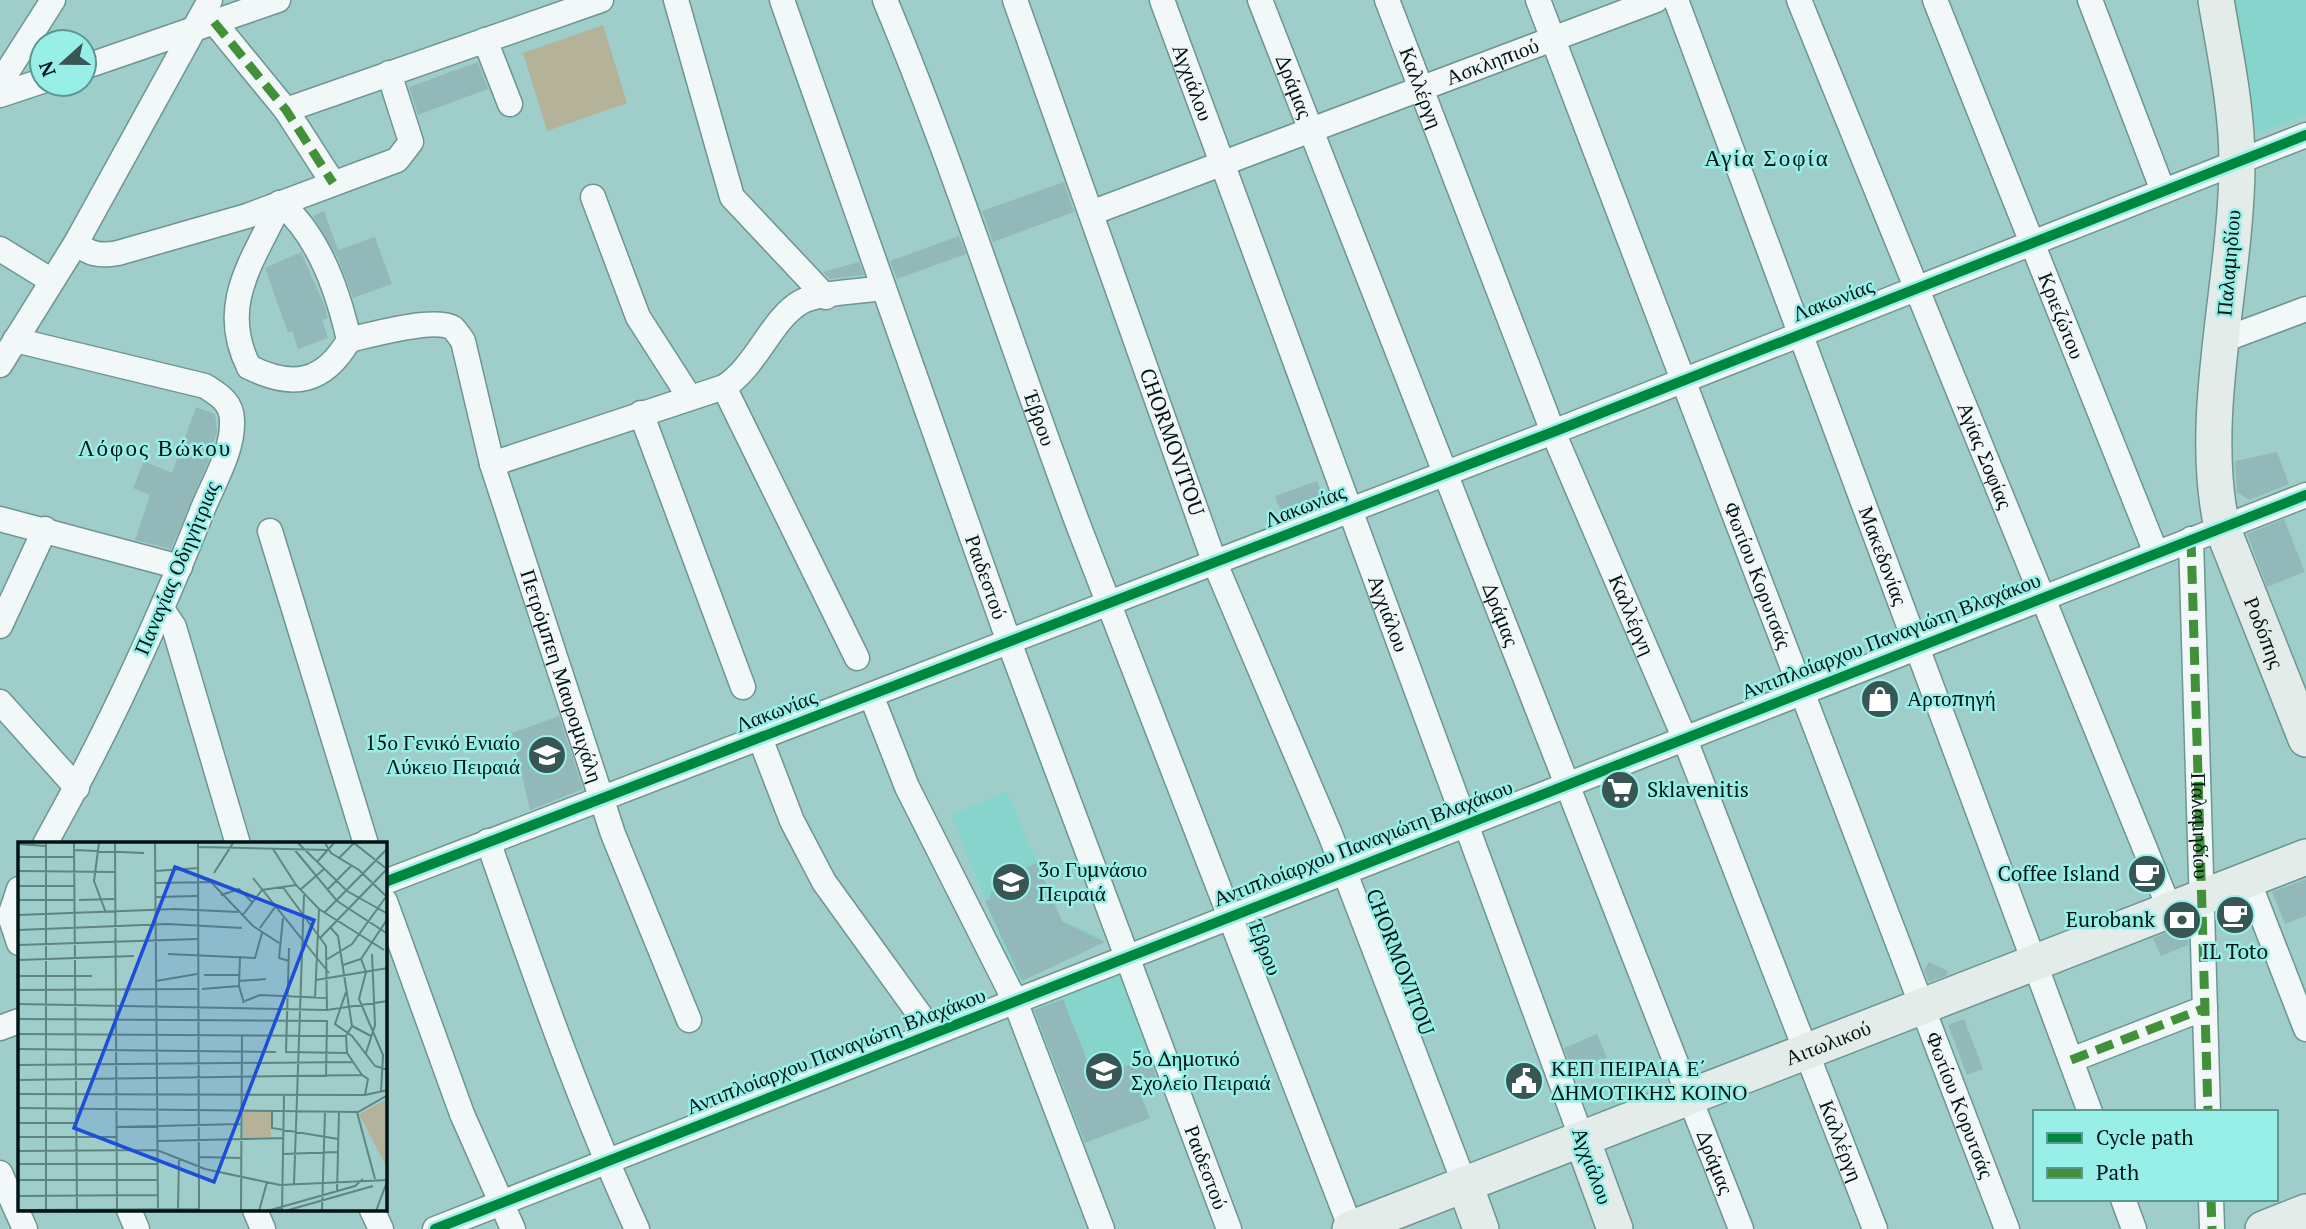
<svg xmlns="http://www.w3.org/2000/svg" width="2306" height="1229" font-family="'PT Serif',serif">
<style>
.built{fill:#87d4cd}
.green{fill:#b4b298}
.building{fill:#93b8b9}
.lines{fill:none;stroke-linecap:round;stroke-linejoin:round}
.street-casing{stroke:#6e9592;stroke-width:27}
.secondary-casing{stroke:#6e9592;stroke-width:38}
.street{stroke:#f1f8f7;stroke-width:24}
.secondary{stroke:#e3ece8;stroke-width:35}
.quiet{stroke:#42903a;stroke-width:9;stroke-dasharray:18 9;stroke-linecap:butt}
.cycleway-casing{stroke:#98efe7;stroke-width:15}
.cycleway{stroke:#00873e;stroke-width:10}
.labels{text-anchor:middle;stroke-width:5;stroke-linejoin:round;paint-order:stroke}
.street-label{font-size:21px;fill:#001513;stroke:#98efe7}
.poi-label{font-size:21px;fill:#001513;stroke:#98efe7;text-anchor:start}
.neighbourhood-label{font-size:23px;letter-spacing:2px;fill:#001513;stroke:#98efe7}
.inset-road{fill:none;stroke:#5f8481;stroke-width:2}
.view{fill:#1d4ed8;fill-opacity:0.15;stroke:#1d4ed8;stroke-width:3.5}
.inset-edge{fill:none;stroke:#001513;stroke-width:3.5}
</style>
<rect width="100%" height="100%" fill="#9fceca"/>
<path class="built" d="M2235,0h71v115l-50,19z
M1007,791l55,130 37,15 3,7 -84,40 -67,-168z
M1120,975l43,112 -22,9 9,22 -71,27 -51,-135z"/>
<path class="green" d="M603,25l24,78 -80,28 -24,-78z"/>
<path class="building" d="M478,62l10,27 -70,26 -9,-28z
M1064,182l10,30 -81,30 -11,-31z
M324,211l14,39 37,-13 17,47 -39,14 -15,-40 -25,-42z
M959,236l7,18 -69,25 -7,-18z
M301,252l24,55 3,11 -6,2 6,18 -30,11 -6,-18 -4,2 -23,-65z
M859,262l5,13 -34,4 -7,-7z
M196,407l19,7 2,17 -9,31 -37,87 -36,-9 15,-45 -17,-7 11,-27 28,12z
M2277,452l12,32 -40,16 -12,-8 -2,-31z
M1317,481l9,23 -42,16 -9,-24z
M2284,519l21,53 -38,15 -20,-53z
M559,716l24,73 -53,21 -18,-77z
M1037,863l25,58 43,21 -83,39 -37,-80 4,-2 7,-20z
M2306,879v37l-21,8 -13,-32z
M2188,925v20l-27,11 -8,-18z
M1929,962l19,9 -2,5 -17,6 -5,-12z
M1063,999l31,79 55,-21 11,31 -19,8 9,22 -65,25 -51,-133z
M1964,1019l19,50 -16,6 -19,-50z
M1597,1034l10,24 -34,14 -9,-24z"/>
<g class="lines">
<defs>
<g id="street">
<path d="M676,0l56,197 94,100"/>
<path id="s1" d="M782,0l227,642 220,587"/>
<path id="s2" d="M885,0c72,172 128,352 194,527 89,234 183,467 272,702"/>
<path id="s3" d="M1015,0l199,561 116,273 135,351"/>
<path id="s4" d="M1162,0l420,1139"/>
<path id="s5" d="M1260,0l481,1229"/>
<path id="s6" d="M1387,0l166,432 131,305 191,492"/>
<path id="s7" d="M1538,0l469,1229"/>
<path id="s8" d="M1676,0l414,1112"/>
<path id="s9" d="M1799,0l371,910"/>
<path id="s10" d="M1935,0l221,553"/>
<path d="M2090,0l73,191"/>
<path d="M214,22l72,88 47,73"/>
<path d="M485,40l25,64"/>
<path d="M84,67l194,-67"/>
<path d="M0,83l53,-83"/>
<path d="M0,95l42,-14"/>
<path d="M286,110l315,-110"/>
<path d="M593,197l45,120 52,81"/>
<path d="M280,203c39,32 58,88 69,137"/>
<path id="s11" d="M1091,213l565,-213"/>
<path d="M76,243c14,12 25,13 42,10l129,-37 150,-56 14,-18 -22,-69"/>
<path d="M0,249l52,32"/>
<path d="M15,340l190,46c14,9 27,16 27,35 1,31 -19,62 -30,90 -45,114 -97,226 -157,333"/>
<path d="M2223,340l83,-31"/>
<path d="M0,365l76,-122 134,-243"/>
<path id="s12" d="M249,367c44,22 75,16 100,-27 21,-5 86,-23 104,-12 3,3 7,9 10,13l29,123 121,370 76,186"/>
<path d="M249,367c-32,-63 5,-107 31,-164"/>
<path d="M724,387l133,271"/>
<path d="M641,413l102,274"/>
<path d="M492,464l232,-77c33,-21 47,-68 77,-85 17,-10 59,-10 81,-14"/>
<path d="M0,519l180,48"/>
<path d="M270,531l96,313"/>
<path id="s13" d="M2191,539l17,573"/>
<path d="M162,609l12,18 64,217"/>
<path d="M0,626l45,-97"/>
<path d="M871,695l36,92 108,214 87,228"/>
<path d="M0,702l77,86"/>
<path d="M760,738l32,83 32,61 109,151"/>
<path d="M488,841c46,131 91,262 149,388"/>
<path d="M2248,880l58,149"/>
<path d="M385,882l1168,-450 753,-297"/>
<path d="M19,889l-9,27 9,27"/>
<path d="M385,901l77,213 51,115"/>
<path d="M0,1028l19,-7"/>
<path d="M2071,1060l134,-52"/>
<path d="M0,1173l25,56"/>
<path d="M2123,1199l11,30"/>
<path d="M2211,1199l1,30"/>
<path d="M129,1210l8,19"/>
<path d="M255,1210l8,19"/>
<path d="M372,1210l9,19"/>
<path d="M435,1229l1871,-734"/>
</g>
<g id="secondary">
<path id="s14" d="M2216,0c9,54 21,108 21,163 0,116 -40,252 -15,364l84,212"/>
<path d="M1582,1139l33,90"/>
<path d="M1465,1185l16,44"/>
<path id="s15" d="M1350,1229l956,-372"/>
<path d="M2263,1229l43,-17"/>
</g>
</defs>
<use href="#street" class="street-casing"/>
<use href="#secondary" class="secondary-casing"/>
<use href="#street" class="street"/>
<use href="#secondary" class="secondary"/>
<path class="quiet" d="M214,22l72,88 47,73
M2191,539l17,573
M2071,1060l134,-52
M2211,1199l1,30"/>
<defs>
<path id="cycleway" d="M385,882l1168,-450 753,-297
M435,1229l1871,-734"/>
</defs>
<use href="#cycleway" class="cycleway-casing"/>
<use href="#cycleway" class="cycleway"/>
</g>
<defs>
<symbol id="shop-disc" viewBox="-11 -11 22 22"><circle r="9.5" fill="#385653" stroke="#98efe7"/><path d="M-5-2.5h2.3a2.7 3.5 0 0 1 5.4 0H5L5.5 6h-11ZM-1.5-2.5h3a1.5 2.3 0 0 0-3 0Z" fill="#fff"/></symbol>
<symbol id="school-disc" viewBox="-11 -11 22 22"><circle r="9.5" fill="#385653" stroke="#98efe7"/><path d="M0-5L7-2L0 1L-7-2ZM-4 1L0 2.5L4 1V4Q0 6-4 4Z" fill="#fff"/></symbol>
<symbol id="supermarket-disc" viewBox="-11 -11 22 22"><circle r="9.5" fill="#385653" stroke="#98efe7"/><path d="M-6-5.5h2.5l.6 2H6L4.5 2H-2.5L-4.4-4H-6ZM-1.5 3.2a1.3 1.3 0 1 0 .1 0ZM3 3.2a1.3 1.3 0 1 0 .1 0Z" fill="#fff"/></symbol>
<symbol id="cafe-disc" viewBox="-11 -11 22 22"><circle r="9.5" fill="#385653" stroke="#98efe7"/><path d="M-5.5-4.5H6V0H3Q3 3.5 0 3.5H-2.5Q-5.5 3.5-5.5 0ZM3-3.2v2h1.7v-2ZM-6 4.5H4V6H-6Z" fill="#fff"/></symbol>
<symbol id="bank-disc" viewBox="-11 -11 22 22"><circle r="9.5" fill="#385653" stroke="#98efe7"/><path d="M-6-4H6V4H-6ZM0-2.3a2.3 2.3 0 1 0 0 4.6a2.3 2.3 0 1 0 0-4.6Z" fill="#fff"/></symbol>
<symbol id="civic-disc" viewBox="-11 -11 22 22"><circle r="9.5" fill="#385653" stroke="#98efe7"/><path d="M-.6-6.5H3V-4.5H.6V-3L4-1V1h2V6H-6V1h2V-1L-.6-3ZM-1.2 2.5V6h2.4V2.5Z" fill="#fff"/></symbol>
</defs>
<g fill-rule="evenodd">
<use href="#shop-disc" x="1858" y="677" width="44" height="44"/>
<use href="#school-disc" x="525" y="733" width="44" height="44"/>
<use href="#supermarket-disc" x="1598" y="768" width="44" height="44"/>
<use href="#cafe-disc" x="2125" y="852" width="44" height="44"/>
<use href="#school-disc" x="989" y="860" width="44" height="44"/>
<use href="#cafe-disc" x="2213" y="893" width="44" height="44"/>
<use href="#bank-disc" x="2160" y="898" width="44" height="44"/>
<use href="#school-disc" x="1082" y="1049" width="44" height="44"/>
<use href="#civic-disc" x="1502" y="1059" width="44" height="44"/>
</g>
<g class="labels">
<g class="street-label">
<text dy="7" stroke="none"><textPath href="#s11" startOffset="429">Ασκληπιού</textPath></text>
<text dy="7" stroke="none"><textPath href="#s4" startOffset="88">Αγχιάλου</textPath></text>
<text dy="7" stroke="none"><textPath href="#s5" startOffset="93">Δράμας</textPath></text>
<text dy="7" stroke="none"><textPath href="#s6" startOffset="94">Καλλέργη</textPath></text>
<text transform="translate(2229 263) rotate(-85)" y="7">Παλαμηδίου</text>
<text transform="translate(1833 300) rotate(-21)" y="7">Λακωνίας</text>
<text dy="7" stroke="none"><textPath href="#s10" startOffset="340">Κριεζώτου</textPath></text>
<text dy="7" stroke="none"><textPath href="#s2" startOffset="446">Έβρου</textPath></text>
<text dy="7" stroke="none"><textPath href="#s3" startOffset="469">CHORMOVITOU</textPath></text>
<text dy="7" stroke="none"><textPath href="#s9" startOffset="492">Αγίας Σοφίας</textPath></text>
<text transform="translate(1305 506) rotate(-21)" y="7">Λακωνίας</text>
<text dy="7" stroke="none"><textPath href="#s8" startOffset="593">Μακεδονίας</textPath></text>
<text transform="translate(177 568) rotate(-67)" y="7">Παναγίας Οδηγήτριας</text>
<text dy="7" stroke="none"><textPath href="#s7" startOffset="616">Φωτίου Κορυτσάς</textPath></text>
<text dy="7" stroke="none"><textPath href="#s1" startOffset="612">Ραιδεστού</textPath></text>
<text dy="7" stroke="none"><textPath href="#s4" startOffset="654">Αγχιάλου</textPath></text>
<text dy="7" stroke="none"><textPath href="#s5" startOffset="660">Δράμας</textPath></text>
<text dy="7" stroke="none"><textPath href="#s6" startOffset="662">Καλλέργη</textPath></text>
<text dy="7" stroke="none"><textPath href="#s14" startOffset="644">Ροδόπης</textPath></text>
<text transform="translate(1891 636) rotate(-21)" y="7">Αντιπλοίαρχου Παναγιώτη Βλαχάκου</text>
<text dy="7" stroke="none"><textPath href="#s12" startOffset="590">Πετρόμπεη Μαυρομιχάλη</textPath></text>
<text transform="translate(776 711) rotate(-21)" y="7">Λακωνίας</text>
<text dy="7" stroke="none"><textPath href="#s13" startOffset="287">Παλαμηδίου</textPath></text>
<text transform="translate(1363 843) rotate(-21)" y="7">Αντιπλοίαρχου Παναγιώτη Βλαχάκου</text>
<text transform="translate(1265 948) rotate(69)" y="7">Έβρου</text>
<text transform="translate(1400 962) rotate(69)" y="7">CHORMOVITOU</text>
<text dy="7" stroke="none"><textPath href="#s15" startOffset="513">Αιτωλικού</textPath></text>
<text transform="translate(836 1051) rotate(-21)" y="7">Αντιπλοίαρχου Παναγιώτη Βλαχάκου</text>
<text dy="7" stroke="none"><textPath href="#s7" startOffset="1183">Φωτίου Κορυτσάς</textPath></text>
<text dy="7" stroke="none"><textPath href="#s6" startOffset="1228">Καλλέργη</textPath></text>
<text dy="7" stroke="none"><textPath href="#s5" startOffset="1248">Δράμας</textPath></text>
<text transform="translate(1592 1166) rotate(70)" y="7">Αγχιάλου</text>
<text dy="7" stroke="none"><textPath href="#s1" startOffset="1242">Ραιδεστού</textPath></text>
</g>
<g class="poi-label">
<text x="1907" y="706">Αρτοπηγή</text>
<text x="520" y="750" text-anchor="end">15ο Γενικό Ενιαίο<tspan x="520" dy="24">Λύκειο Πειραιά</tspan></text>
<text x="1647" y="797">Sklavenitis</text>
<text x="1038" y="877">3ο Γυμνάσιο<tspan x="1038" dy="24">Πειραιά</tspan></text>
<text x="2120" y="881" text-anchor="end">Coffee Island</text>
<text x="2155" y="927" text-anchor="end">Eurobank</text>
<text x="2235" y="959" text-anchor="middle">IL Toto</text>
<text x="1131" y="1066">5ο Δημοτικό<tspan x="1131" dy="24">Σχολείο Πειραιά</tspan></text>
<text x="1551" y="1076">ΚΕΠ ΠΕΙΡΑΙΑ Ε΄<tspan x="1551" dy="24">ΔΗΜΟΤΙΚΗΣ ΚΟΙΝΟ</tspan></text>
</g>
<g class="neighbourhood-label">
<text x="1767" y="166">Αγία Σοφία</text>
<text x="155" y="456">Λόφος Βώκου</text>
</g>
</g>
<g transform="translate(18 842)">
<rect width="369" height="369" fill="#9fceca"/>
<path d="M369,257v69l-28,-54zM225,269h28v26l-28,1z" fill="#b4b298"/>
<path class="inset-road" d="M56,1l3,368M81,1l-5,38 12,32M97,1l2,368M137,1l3,368M180,1l1,368M280,1l49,48 41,23M307,1l6,10 28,17 28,27M336,1l34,27M0,2l28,2M180,5l130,3M255,7l23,36 23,24 65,41M276,7l43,52 51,33M56,8l70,3M0,15h56M321,16l15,-15M299,20l17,-19M0,29l96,1M137,29l43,-3M196,31l19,-30M235,36l76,95M138,41l55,-1 42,44 26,17M0,44h56M264,44l44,60 1,65M282,48l24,-21M309,48l25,-25M203,53l18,-6 13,13M138,55l41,-1M0,58h57M61,58l35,-1M306,71l64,-65M0,73l157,-6 63,3M224,74l20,-26 34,-5M265,76l-4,40 10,3M312,85l8,9 14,90M242,86l15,-21M0,88l150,-6 74,4M302,96l68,-70M0,103l179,-6M271,106l-3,104 61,1M150,112l87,4 7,-25M222,114l-1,30 5,17M343,117l5,13 -7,27 24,56 -2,37M0,118l116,-4M308,118l26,-16 36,-50M325,123l18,-6 27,-41M186,133h35M0,134h74M298,138l72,-12M138,139l41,-7M221,139l27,-2M184,147l37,-3M0,148l179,-1M328,150l-11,32 17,12 23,30 13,4M297,156l4,-89M227,159l15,-6 67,3M0,162l309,6 61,-9M0,177l309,2M334,184l-6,10 1,17 15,22M334,184l19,10M0,192l328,2M0,207l258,3M348,211l9,-28 -3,-71M0,223l335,-3M308,235l1,-57M0,238l344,-5 6,4 -3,16M0,252l347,1 23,-5M0,266l340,4 30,-17M254,269v17l66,11M339,270l18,67M0,281h58M98,285l126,-3M0,295h98M139,299l126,-3M0,309l139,-1 48,19 75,16 108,-5M265,312l55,-2M180,315l44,1M0,322h140M0,338h140M276,342l10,-289M319,350l2,-80M0,354l140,-1M160,367l1,-51M0,368l181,-1M28,369v-368M223,369l1,-176M241,369l8,-29M249,369l88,-25 8,-7M264,369l2,-116M267,369l88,-25M304,369l3,-100M358,369l12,-32"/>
<path class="view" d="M157,25l139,53 -100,262 -140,-54z"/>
<rect width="369" height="369" class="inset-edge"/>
</g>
<rect x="2033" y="1110" width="245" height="91" fill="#98efe7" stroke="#5b9892" stroke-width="2"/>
<rect x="2047" y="1133" width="35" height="10" fill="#00873e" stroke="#5b9892" stroke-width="2"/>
<text x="2096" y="1145" font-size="21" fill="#001513">Cycle path</text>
<rect x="2047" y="1168" width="35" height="10" fill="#42903a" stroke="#5b9892" stroke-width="2"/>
<text x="2096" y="1180" font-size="21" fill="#001513">Path</text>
<g transform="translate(63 63) rotate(249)"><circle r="33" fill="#98efe7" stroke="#5b9892" stroke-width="2"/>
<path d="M0-5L12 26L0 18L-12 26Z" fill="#385653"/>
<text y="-10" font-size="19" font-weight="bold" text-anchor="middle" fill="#001513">N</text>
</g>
</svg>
